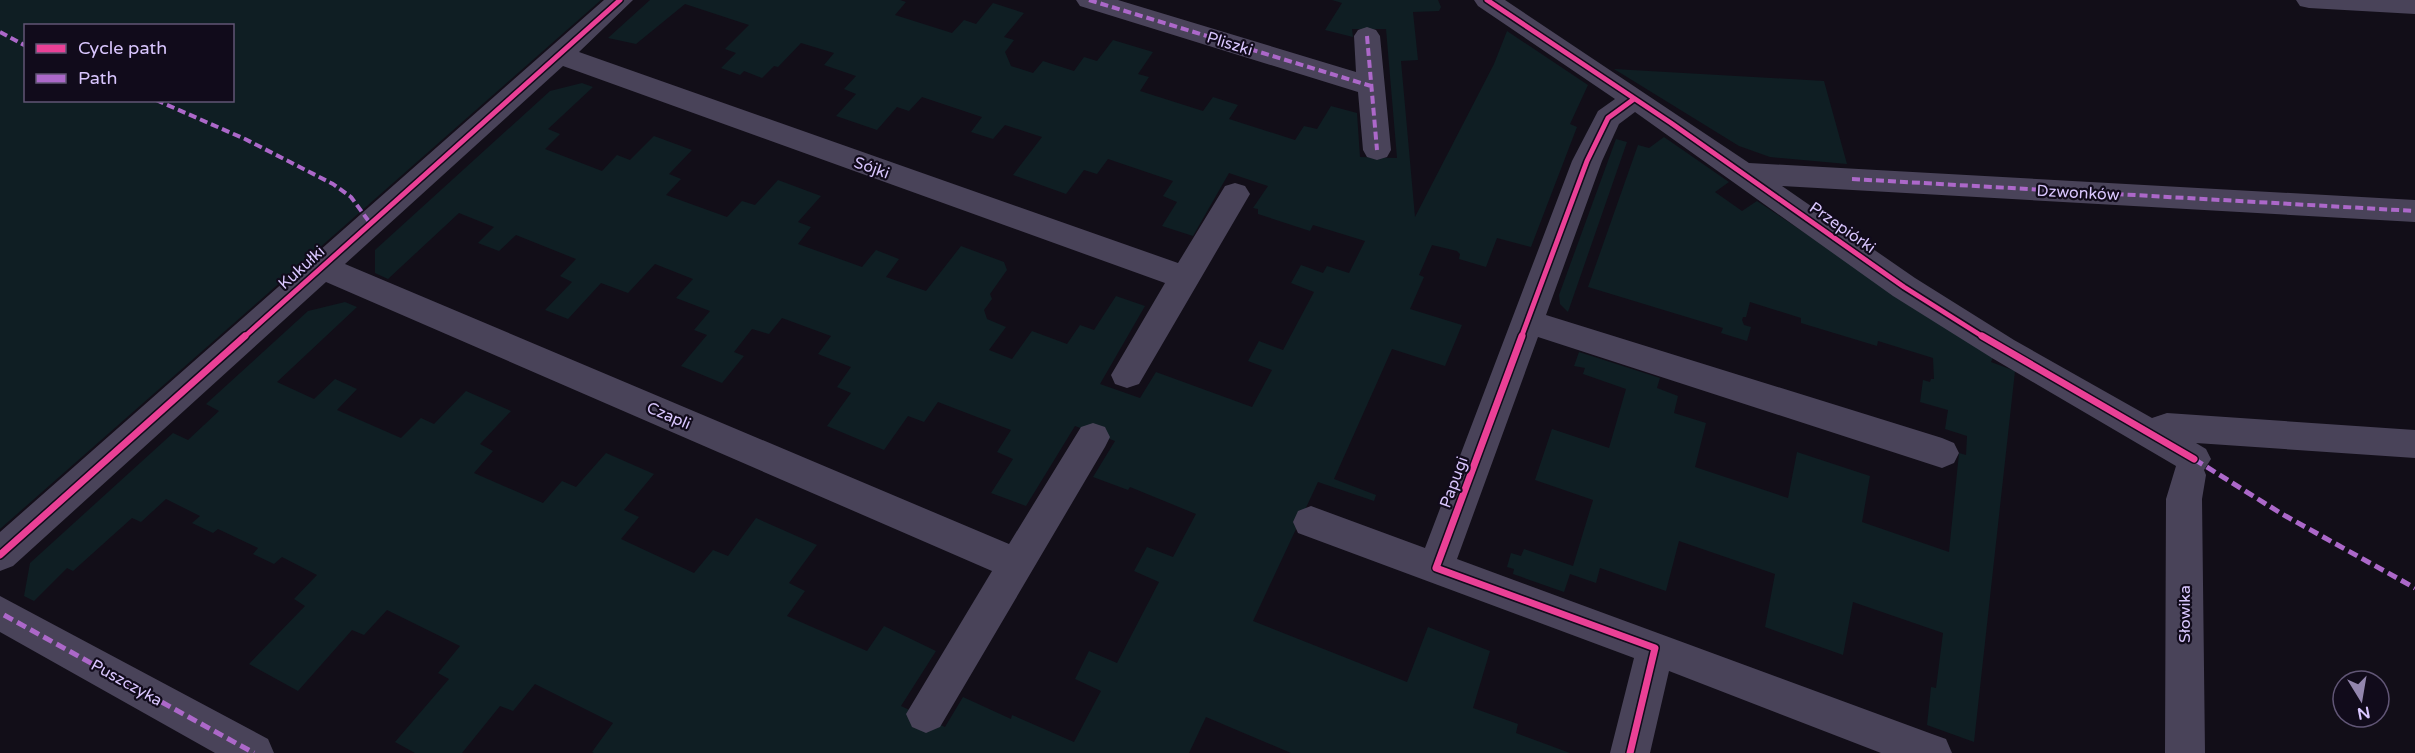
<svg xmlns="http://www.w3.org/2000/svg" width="2415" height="753" font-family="'Varela Round',sans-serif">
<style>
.green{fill:#0f1e23;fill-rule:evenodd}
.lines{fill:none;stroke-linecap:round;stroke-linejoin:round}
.minor{fill:#494359;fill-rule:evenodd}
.quiet-far1{stroke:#ac68c9;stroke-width:4;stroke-dasharray:8 4;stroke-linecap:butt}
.quiet{stroke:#ac68c9;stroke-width:5;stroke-dasharray:10 5;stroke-linecap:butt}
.cycleway-far1-casing{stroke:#110b1b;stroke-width:8}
.cycleway-casing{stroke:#110b1b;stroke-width:10}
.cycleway-far1{stroke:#ea4096;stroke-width:5}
.cycleway{stroke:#ea4096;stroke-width:7}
.labels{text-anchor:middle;stroke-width:4.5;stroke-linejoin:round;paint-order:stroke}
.street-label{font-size:16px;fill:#d9c6fe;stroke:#110b1b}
</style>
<rect width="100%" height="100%" fill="#120e18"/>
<path class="green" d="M0,0h601l-601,529zM26,26h206v74h-206z
M650,0h250l6,2 -11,13 57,18 12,-13 12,4 17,-21 31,10 -20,24 10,3 -9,12 6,14 22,7 10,-12 31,10 10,-14 13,4 16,-21 40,12 -15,22 11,3 -9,14 63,20 10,-14 25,8 -9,14 66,21 9,-14 13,3 14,-23 26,7 3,44 37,1 -11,-129h-34l1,8 -28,-7 17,-27 -10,-3h106l3,7 -2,4 -26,1 5,48 -17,1 14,156 79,-153 13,-33 81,54 -18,39 7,3 -46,120 -34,-9 -11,29 -27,-8 1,-5 -3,-3 -25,-6 -13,30 5,2 -14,32 52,16 -17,41 -53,-17 -58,130 42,16 -2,6 -56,-19 -65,139 154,61 21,-55 62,24 -17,57 45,16 -2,9 54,20h-279l-85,-36 -17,36h-595l-2,-1 21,-29 -78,-39 -22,27 -13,-5 -38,47h-47l-20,-11 54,-63 -11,-6 22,-27 -73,-36 -23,25 -12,-5 -54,61 -49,-27 56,-58 -11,-7 23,-24 -35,-18 -8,7 -21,-10 5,-6 -40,-19 -5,4 -21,-10 8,-7 -34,-17 -25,23 -9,-4 -59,53 -6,-3 -33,33 -10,-5 6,-33 143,-130 15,7 31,-29 -13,-7 102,-93 37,-9 12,5 -80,75 37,17 21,-20 22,10 -20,21 64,28 20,-20 13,6 32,-33 45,20 -31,33 13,7 -19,22 69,30 19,-22 14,6 30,-34 48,21 -30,36 15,7 -18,22 73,34 19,-23 15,6 28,-38 61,27 -28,38 16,8 -18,25 80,35 17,-25 52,25 -35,55 44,21 18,-30 48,22 1,-4 62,27 27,-51 -26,-12 14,-28 28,12 42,-81 -25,-11 13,-24 26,10 23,-43 -66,-27 -2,3 -35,-13 22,-36 -40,-15 -49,80 -35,-13 22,-34 -16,-7 14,-22 -73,-28 -14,20 -16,-6 -24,34 -57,-24 24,-33 -14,-6 14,-20 -33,-13 13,-18 -49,-18 -13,16 -17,-5 -18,23 10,4 -22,27 -41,-17 26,-31 -13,-5 16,-19 -34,-13 17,-19 -38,-15 -27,29 -27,-10 -33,36 -23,-9 27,-28 -12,-6 16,-17 -60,-24 -17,16 -21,-8 16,-16 -35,-14 -71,66 -13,-6v-23l175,-159 32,-8 11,4 -45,42 12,5 -15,15 57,22 15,-16 13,5 24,-24 38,14 -23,24 12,5 -15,16 61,22 15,-16 13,4 23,-25 43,16 -23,26 13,5 -13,17 64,23 14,-17 23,9 -13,18 40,14 35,-45 43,16 3,8 -17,24 2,5 -8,11 3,9 19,8 -17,23 23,9 20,-28 35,13 13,-19 14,5 22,-34 29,10 -45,78 40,14 16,-26 96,35 20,-37 -24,-9 11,-20 24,9 31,-58 -23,-9 10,-18 22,8 4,-7 22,7 16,-32 -52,-16 -3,6 -52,-17v-5l-5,-1 15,-22 -39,-13 -36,63 -31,-10 15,-24 -14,-6 10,-15 -65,-22 -11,15 -13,-4 -18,24 -53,-19 29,-38 -37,-12 -12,14 -22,-7 11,-15 -60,-20 -13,14 -12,-4 -20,23 -41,-14 20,-22 -12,-5 12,-13 -32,-11 10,-12 -33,-10 -23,24 -4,-1 -12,12 -18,-7 -4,4 -19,-7 15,-15 -11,-4 24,-24 -64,-21 -49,40 -28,-6z
M1614,69l210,12 23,83 -77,-7 -31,-11z
M1664,137l65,45 -14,10 27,19 15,-10 182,121 56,31 -4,9 24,9 -41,371 -47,-17 4,-38 5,1 7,-55 -90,-31 -10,53 -78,-28 10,-53 -96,-33 -13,50 -66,-23 -4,15 -26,-9 -6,18 -51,-18 1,-5 -7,-2 4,-14 10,3 3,-7 49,17 20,-66 -58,-20 17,-51 57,19 17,-59 -43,-15 2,-6 -11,-2 5,-14 81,26 -3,10 21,8 -4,17 32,10 -11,44 93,31 9,-46 73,24 -8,46 87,30 10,-99 7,2 1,-19 -22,-7 3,-19 -28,-8 3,-22 7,2 1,-3h3l-1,-21 -55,-17 -1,5 -76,-23v-5l-51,-16 -4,15h-3l-1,3 2,5 7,2 -4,14 -26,-8 2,-5 -135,-41 50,-142 11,3z
M1616,139l11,3 -59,170 -8,-8 -1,-9z"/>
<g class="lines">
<path class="minor" d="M604,0h29l-54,52 599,211 47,-77 10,-3 10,3 5,8 -111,190 -12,4 -12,-4 -4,-9 54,-92 -602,-217 -218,198 664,280 72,-117 12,-4 12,4 5,10 -5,10 -165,280 -14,6 -14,-6 -6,-13 86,-143 -666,-289 -313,284 -13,5v-39z
M1076,0h42l238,72 -2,-36 4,-6 9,-3 9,3 4,6 11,114 -4,7 -10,3 -10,-3 -4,-7 -5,-58 -278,-86z
M1474,0h31l244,163 666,37v22l-633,-36 133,92 99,62 138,78 15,-5 248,17v28l-219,-15 10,6 5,10 -7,11 2,5 -4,24 3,254h-40l1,-254 10,-33 -184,-108 -99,-62 -258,-184 -16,12 -17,37 -56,154 396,123 12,5 5,10 -5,10 -12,5 -404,-131 -81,222 475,175 14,5 6,14h-71l-212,-82 -19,82h-40l24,-95 -336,-125 -5,-11 5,-11 13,-5 114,42 147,-387 26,-50 17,-12 -137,-93z
M2296,0h119v14l-106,-6 -9,-2z
M0,596l268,143 6,14h-59l-215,-121z"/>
<path class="quiet-far1" d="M1089,0l282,86
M0,32l26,14
M1367,36l10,114
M156,100l89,39 88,45 18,13 19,26
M1852,179l563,32"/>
<path class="quiet" d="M2194,459l88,55 133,74
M4,615l250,138"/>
<defs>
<path id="cycleway-far1" d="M1487,0l184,123 233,164 81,51
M243,338l377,-338
M1521,338l66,-177 21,-43 26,-19"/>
<path id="cycleway" d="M1522,336l-86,232 219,80 -25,105
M1982,336l212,123
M0,555l245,-219"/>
</defs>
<use href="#cycleway-far1" class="cycleway-far1-casing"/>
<use href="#cycleway" class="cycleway-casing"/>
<use href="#cycleway-far1" class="cycleway-far1"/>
<use href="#cycleway" class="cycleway"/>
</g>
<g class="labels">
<g class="street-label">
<text transform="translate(1230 43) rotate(17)" y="6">Pliszki</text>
<text transform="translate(872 167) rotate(20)" y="6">Sójki</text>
<text transform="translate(2078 192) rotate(3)" y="6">Dzwonków</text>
<text transform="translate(1843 227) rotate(35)" y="6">Przepiórki</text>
<text transform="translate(301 267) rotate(-42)" y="6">Kukułki</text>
<text transform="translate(669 415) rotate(23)" y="6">Czapli</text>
<text transform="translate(1453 482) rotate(-70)" y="6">Papugi</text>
<text transform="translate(2184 614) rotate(-90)" y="6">Słowika</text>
<text transform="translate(127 682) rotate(29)" y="6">Puszczyka</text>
</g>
</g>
<rect x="24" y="24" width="210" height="78" fill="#110b1b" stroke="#615676" stroke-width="1.5"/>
<rect x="36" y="44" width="30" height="9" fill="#ea4096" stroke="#615676" stroke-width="1.5"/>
<text x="78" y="54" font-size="18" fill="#d9c6fe">Cycle path</text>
<rect x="36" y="74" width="30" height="9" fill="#ac68c9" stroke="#615676" stroke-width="1.5"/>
<text x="78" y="84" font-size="18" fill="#d9c6fe">Path</text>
<g transform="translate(2361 699) rotate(169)"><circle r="28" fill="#110b1b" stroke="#615676" stroke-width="1.5"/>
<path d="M0-4.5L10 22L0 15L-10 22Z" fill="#9386ae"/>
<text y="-9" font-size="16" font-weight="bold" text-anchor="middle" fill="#d9c6fe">N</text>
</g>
</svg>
